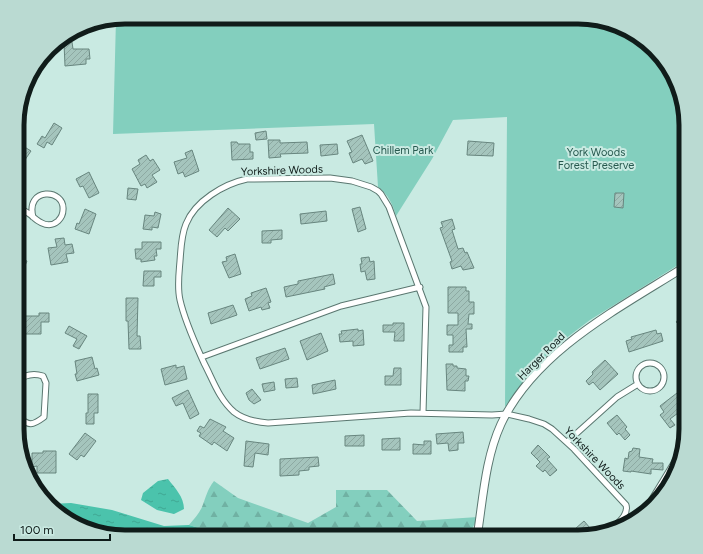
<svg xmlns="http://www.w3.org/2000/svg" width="703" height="554" font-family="Figtree,sans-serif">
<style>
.forest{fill:url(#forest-firs)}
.park{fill:#83cfbe}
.water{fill:url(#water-ripples)}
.building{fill:url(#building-hatch);stroke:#68867f}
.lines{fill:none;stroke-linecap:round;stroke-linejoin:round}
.minor-casing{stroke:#5a7770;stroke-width:7}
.tertiary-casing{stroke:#5a7770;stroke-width:9}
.motorway-casing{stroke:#5a7770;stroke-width:12}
.minor{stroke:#fff;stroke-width:5}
.tertiary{stroke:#fff;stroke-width:7}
.motorway{stroke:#fff;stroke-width:10}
.labels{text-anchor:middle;stroke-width:4;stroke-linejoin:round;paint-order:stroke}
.park-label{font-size:11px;fill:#27594f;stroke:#c9eae2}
.street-label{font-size:11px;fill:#101c1a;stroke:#c9eae2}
.rim{fill:none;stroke:#101c1a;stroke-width:5}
</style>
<defs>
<pattern id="forest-firs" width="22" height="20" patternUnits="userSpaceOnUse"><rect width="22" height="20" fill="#83cfbe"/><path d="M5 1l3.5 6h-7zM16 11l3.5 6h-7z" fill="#70b1a3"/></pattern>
<pattern id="water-ripples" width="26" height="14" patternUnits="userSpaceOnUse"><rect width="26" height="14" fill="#4bc3ac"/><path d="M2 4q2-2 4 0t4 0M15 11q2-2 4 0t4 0" fill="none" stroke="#40a793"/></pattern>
<pattern id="building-hatch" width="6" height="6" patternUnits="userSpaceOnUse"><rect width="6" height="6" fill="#a5c5bd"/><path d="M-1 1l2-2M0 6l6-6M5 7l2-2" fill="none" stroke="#8da9a2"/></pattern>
</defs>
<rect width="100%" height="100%" fill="#c9eae2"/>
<path class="forest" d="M214,481l24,17 70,25 28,-16v-17h51l30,31 61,-4 -8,16v4h-250l-5,-4 -26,-8c5,-6 10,-11 13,-18 4,-10 5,-17 12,-26z
M109,533h20l17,4h-28l-9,-2z"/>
<path class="park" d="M125,17h460l34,8 30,19 29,40 8,41v135l-96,60 -25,19 -19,17 -16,17 -25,34 2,-290 -54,3 -21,39 -36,57c-3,-11 -8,-22 -18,-29l-4,-63 -261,10 3,-115z"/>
<path class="water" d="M168,479c7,9 16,18 16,30l-10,5 -17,-4 -16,-10 2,-7 15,-12z
M71,503l41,7 52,16 25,-1 26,8 5,4h-74l-44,-11h-22l-26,-16 -5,-6z"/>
<path class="building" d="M72,42l1,7h16l1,10h-4v5l-21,2 -1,-23z
M54,123l8,5 -10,17 -5,-3 -3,6 -7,-4 5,-8 3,2z
M266,131l1,8 -11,1 -1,-7z
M362,135l11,26 -8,3 -3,-5 -9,4 -4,-10 3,-1 -5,-11z
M268,140h12v3l27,-1 1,11 -28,1 1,3 -12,1z
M468,141l26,2 -1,13 -26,-1z
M231,142h6l1,2h12v8h3v7l-21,1z
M337,144l1,10 -17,2 -1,-11z
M23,146l8,5 -13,19v-17z
M192,150l7,21 -14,6 -2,-5 -5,2 -4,-12 13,-4 -2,-5z
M146,155l4,6 3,-2 7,11 -8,5 5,7 -10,6 -2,-4 -4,2 -9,-17 8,-5 -2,-4z
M89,172l10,21 -10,5 -6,-12 -3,1 -4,-8z
M128,188l10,1 -2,11 -9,-1z
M615,193h9l-1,15 -9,-1z
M360,207l6,22 -8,3 -6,-23z
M228,208l12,11 -12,12 -3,-3 -8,9 -8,-7z
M85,209l11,5 -7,20 -14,-5 2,-6 2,1z
M326,211l1,10 -26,3 -1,-10z
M155,212l6,2 -3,14 -6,-1v3l-9,-1 2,-14 9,1z
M452,219l3,10 -3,1 6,19 5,-1 2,5 2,-1 7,16 -11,2 -2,-4 -9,3 -2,-7 2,-1 -12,-33 3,-1 -2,-5z
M282,230v9l-11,1v3h-9v-12z
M64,238l1,7 7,-1 2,9 -8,1 2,8 -17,3 -3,-17 9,-1 -2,-8z
M142,242h19v7h-5l1,7h-3l1,4 -14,2v-3h-5l-1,-10h7z
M235,254l6,20 -12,4 -7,-16 5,-1 -1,-4z
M18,257l9,4 -5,12 -4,-2z
M369,257l1,5 4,-1 1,18 -8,1 -2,-9 -4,1 -1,-8h2l-1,-6z
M144,271h17v6h-7v9h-11z
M333,274l2,10 -11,3 1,2 -39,8 -2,-10 14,-3v-3z
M448,287h18v4h3v11h5v12h-5l-1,10h4v5h-6l1,18h-4v5h-14v-7h4v-10h-6v-10h11v-12h-10z
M266,288l5,14 -3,1 2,5 -8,2 -1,-3 -12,4 -4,-12 7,-3 -1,-3z
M126,298h12l-1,38h3l1,13h-12l-1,-28h-2z
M233,305l4,10 -26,9 -3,-11z
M686,311v19l-10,-8z
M39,313h10v9h-8v12h-20v-18h18z
M393,323h11v18h-10l1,-9h-12v-7h10z
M69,326l18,10 -8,13 -6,-3 4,-7 -12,-6z
M358,329v2l5,-1 1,15 -11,1v-5l-13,1 -1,-8h3l-1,-3z
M656,330l1,4 4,-1 2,8 -34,11 -3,-11 6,-2 -1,-2z
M321,333l7,18 -21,9 -7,-19z
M285,348l4,11 -29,10 -4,-11z
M92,357l3,12 2,-1 2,7 -22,6 -2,-7h2l-2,-13z
M605,360l13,14 -18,16 -7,-8 -4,3 -3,-4 7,-7 -1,-2z
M446,364h7v2h4v2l9,1v7h3l-1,5h-3v10l-18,-1z
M176,365v3l8,-2 3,13 -22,6 -4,-16z
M394,368h7v17h-16v-9h8z
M297,378l1,9 -12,1 -1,-9z
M335,380l1,9 -23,5 -1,-9z
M274,382l1,8 -11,2 -2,-8z
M252,389l9,11 -7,4 -5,-4 -3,-7z
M188,390l11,24 -9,5 -7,-16 -7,3 -4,-8z
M677,393l9,14 -16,12 5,6 -5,3 -10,-13 4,-3 -4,-6z
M88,394h10v19h-4v11h-8v-11h2z
M617,415l10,12 -2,2 5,6 -5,5 -6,-7 -2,2 -10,-12z
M210,419l16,8 -3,4 11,7 -7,13 -13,-9 -2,3 -13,-9 2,-3 -4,-2 3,-5 4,2z
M463,432l1,11h-6v7l-9,1 -1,-8 -11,1 -1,-10z
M85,433l11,8 -12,16 -3,-2 -4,5 -8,-6z
M364,435v11h-19v-10z
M400,438v12h-18v-11z
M246,441l23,3 -1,11 -13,-2 -2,14 -9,-1z
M424,441h7v13h-18v-10l11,1z
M538,445l12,12 -3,2 10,11 -7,6 -5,-6 -2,2 -7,-6 4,-4 -9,-9z
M633,448l7,1 -1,8 14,2 -1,4h11v7l-12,-1v5l-20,-3v1l-8,-1 2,-13 3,1 1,-7 3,-1z
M43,451h13v22h-19v-7l-5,1v-14h11z
M318,457l1,9 -10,1v3l-10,1v4l-19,1v-17z
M584,521l6,7 -10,9h-14z"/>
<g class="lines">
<defs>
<path id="minor" d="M18,207c5,3 11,6 15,10 7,6 16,12 25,4 3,-3 5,-6 5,-11 2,-22 -38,-23 -30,7
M202,357l139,-51 79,-19
M636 377a14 14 0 1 1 28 0a14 14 0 1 1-28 0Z
M423,413l3,-106 -37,-100 -8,-13 -3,-3 -7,-4 -19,-6 -22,-3 -83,1c-23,5 -52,22 -61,45 -5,12 -5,25 -6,37 -1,13 -3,26 0,39 5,22 15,43 24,63 9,17 15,36 30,49 10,8 22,10 34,11l143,-10 81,2 15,-1 22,5 15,5 8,5 22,20 52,56c3,10 -9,18 -15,25
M17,417c13,9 15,9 27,0l2,-34 -3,-7c-10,-3 -17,-1 -26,4
M567,442l50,-45 21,-13"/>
<path id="tertiary" d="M477,537c6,-37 8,-78 24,-113 35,-74 119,-116 185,-158"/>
<path id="motorway" d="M650,507l31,-51"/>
</defs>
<use href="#minor" class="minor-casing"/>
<use href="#tertiary" class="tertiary-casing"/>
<use href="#motorway" class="motorway-casing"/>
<use href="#minor" class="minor"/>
<use href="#tertiary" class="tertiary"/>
<use href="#motorway" class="motorway"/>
</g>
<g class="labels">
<g class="park-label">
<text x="403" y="154">Chillem Park</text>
<text x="596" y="156">York Woods<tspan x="596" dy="13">Forest Preserve</tspan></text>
</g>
<g class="street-label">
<text transform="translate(282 170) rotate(-2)" y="4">Yorkshire Woods</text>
<text transform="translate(541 356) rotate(-45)" y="4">Harger Road</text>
<text transform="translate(595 458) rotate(46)" y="4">Yorkshire Woods</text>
</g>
</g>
<path d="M0 0H703V554H0ZM125 24H578A101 101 0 0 1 679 125V429A101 101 0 0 1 578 530H125A101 101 0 0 1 24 429V125A101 101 0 0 1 125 24Z" fill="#badad2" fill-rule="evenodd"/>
<path class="rim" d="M125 24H578A101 101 0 0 1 679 125V429A101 101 0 0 1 578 530H125A101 101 0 0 1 24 429V125A101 101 0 0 1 125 24Z"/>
<path d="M14 534v6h96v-6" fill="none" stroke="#101c1a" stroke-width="2"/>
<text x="20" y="534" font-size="12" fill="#101c1a" stroke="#c9eae2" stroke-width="3" paint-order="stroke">100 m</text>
</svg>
